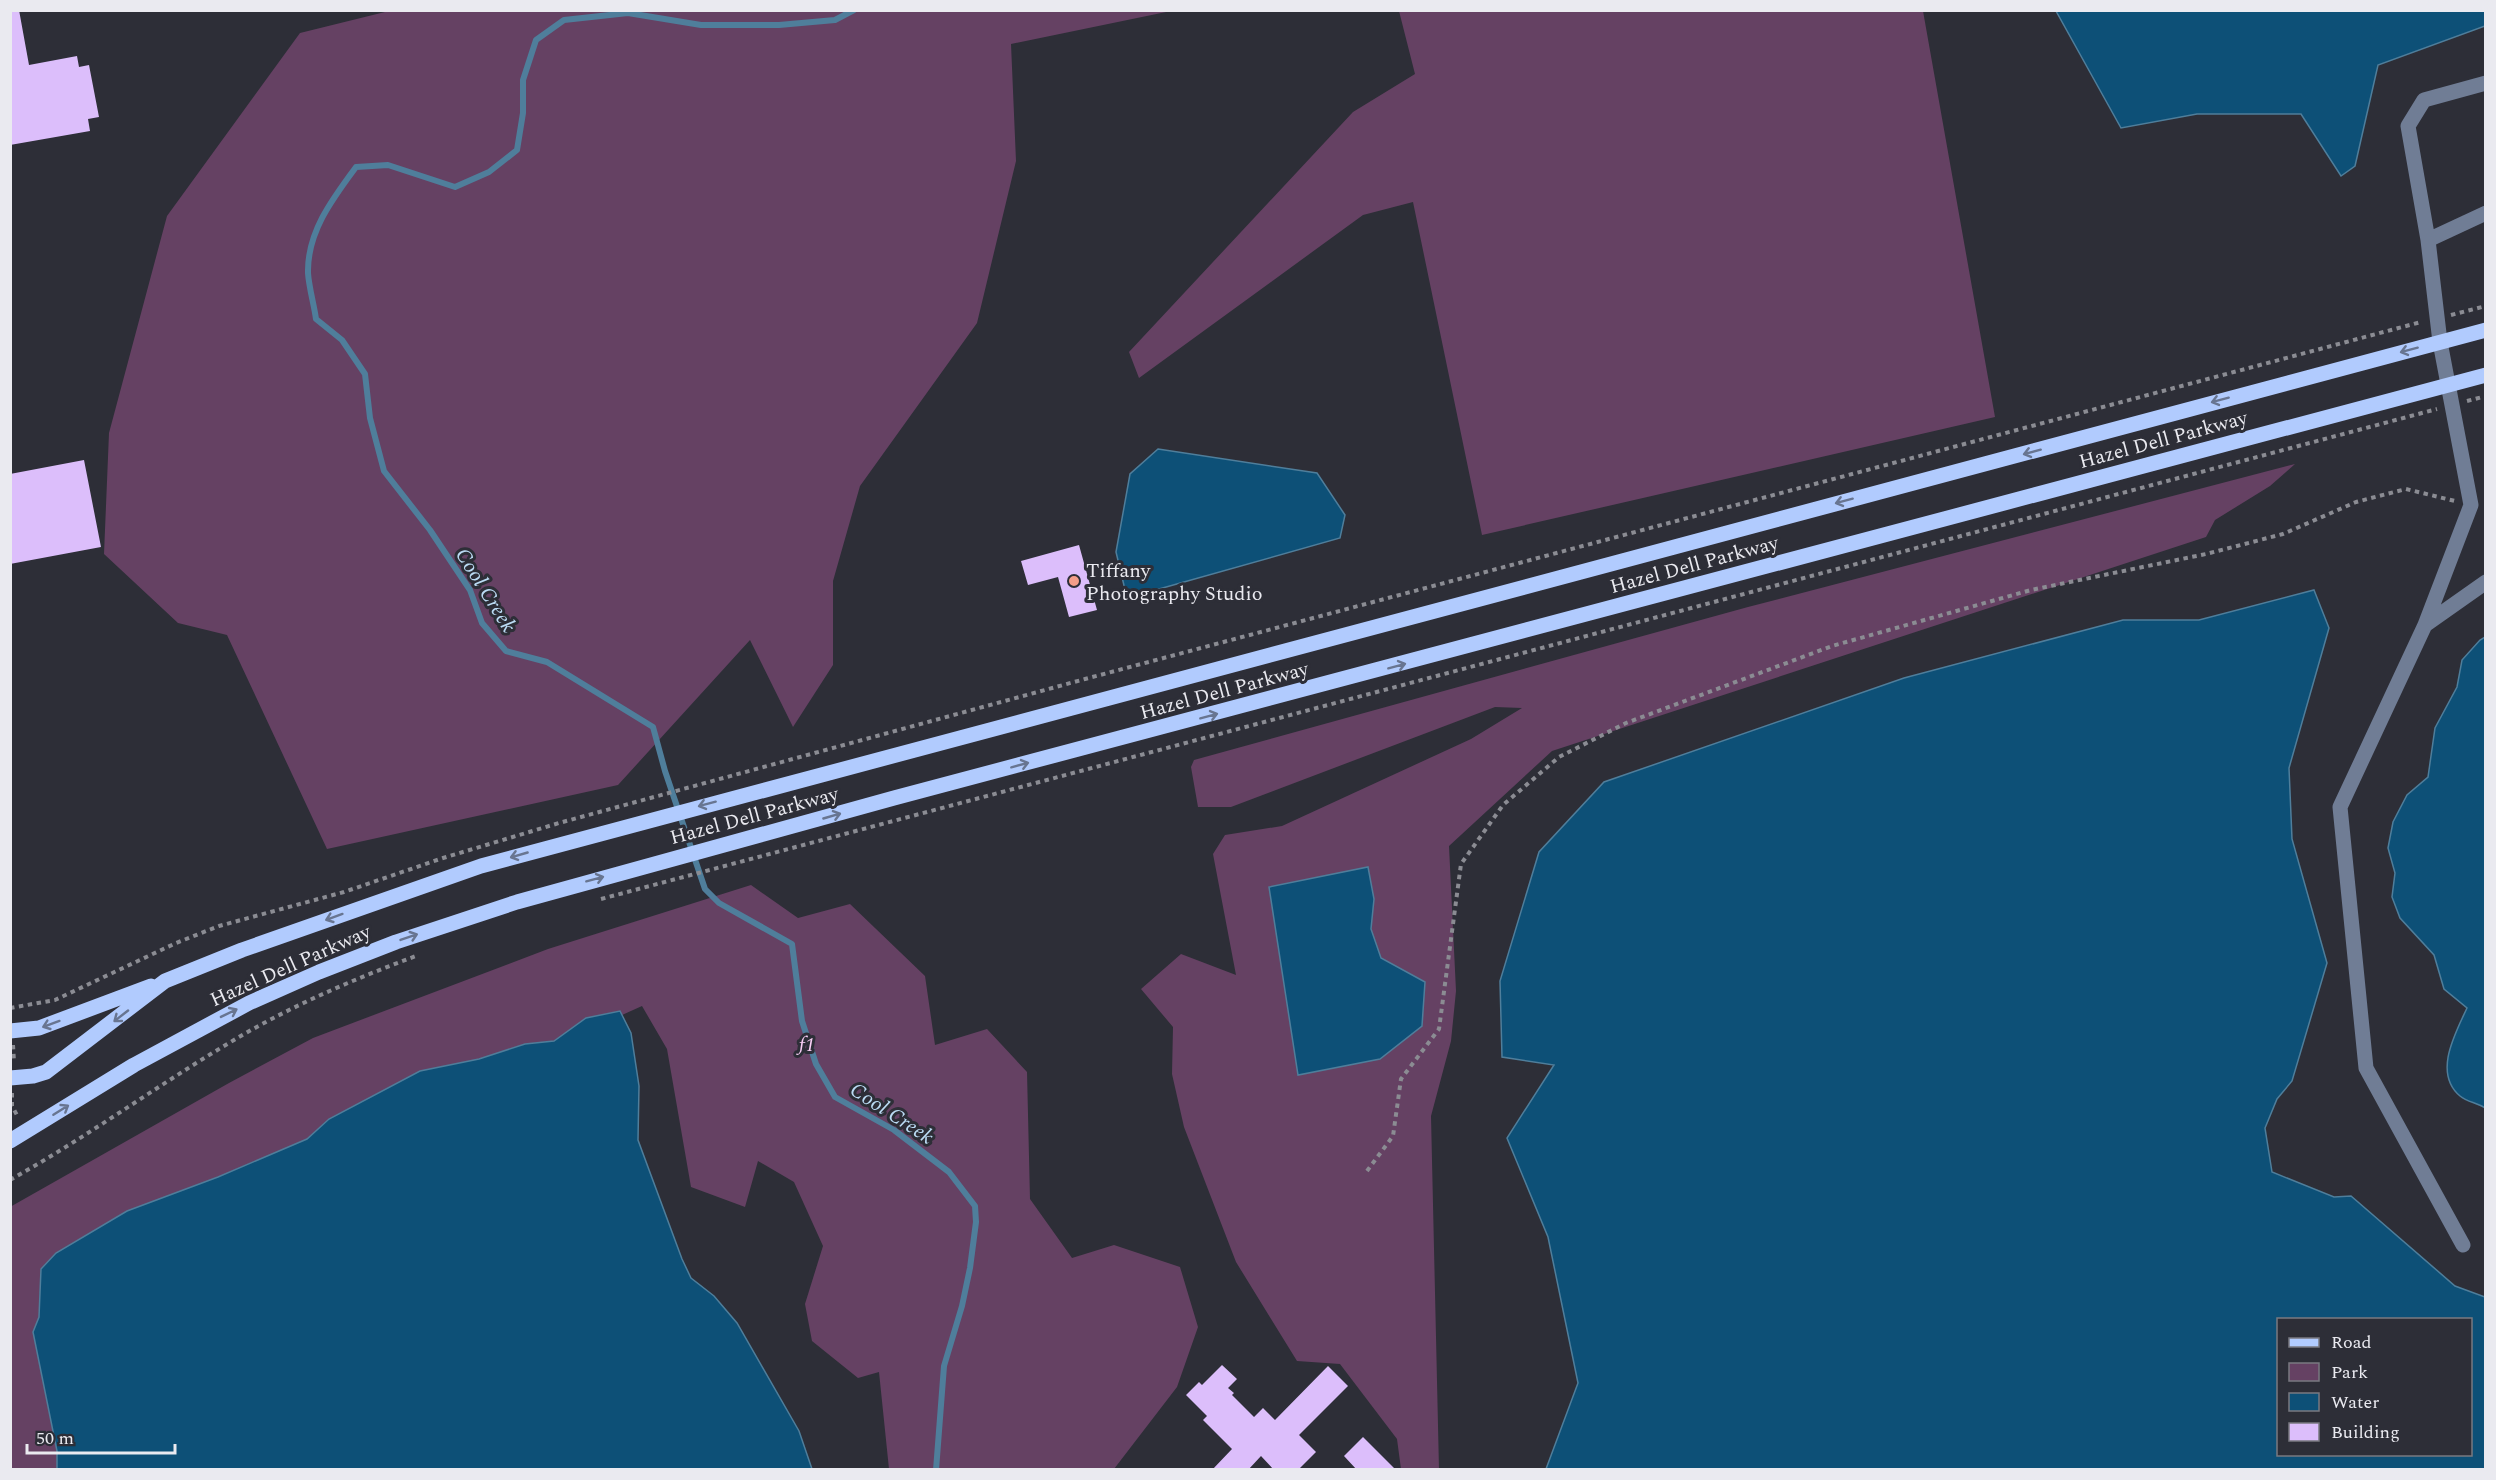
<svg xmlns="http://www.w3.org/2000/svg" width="2496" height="1480" font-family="Spectral,serif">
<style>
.green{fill:#654163}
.water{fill:#0d5077;stroke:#4f7e9b;stroke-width:1.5;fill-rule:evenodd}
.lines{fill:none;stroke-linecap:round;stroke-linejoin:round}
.stream{stroke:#4f7e9b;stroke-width:6}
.building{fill:#dcbefb}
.path{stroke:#8b8c93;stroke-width:4;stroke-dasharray:4.5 4.5;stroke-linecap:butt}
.minor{stroke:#707d95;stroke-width:15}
.major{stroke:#b1cbfe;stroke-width:15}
.oneway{stroke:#687591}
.poi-dot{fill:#f49e89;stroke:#2d2e37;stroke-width:2}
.labels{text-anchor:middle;stroke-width:6;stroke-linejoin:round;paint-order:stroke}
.street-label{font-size:20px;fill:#eaeaf0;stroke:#2d2e37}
.poi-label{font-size:20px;fill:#eaeaf0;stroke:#2d2e37;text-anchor:start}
.park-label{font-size:20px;font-style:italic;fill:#facef6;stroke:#2d2e37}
.water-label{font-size:21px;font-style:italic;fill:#bbdbf4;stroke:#2d2e37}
</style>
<rect width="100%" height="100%" fill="#2d2e37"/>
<path class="green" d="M389,11h782l-160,33 5,117 -39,162 -117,163 -27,95v84l-40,62 -43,-87 -132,145 -291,64 -100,-214 -49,-12 -74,-69 5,-121 58,-217 133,-183z
M1399,11h524l72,406 -513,118 -69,-333 -50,13 -224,163 -10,-26 224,-240 62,-38z
M2295,464l-25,22 -55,34 -9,17 -654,214 -103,95 7,145 -5,50 -20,75 8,353h-38l-4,-30 -57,-75 -43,-3 -61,-99 -52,-135 -12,-53 1,-47 -32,-38 40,-35 55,21 -23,-121 12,-19 57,-9 189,-87 51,-31 -27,-1 -264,100h-33l-7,-40 3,-7 554,-153z
M751,885l47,33 52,-14 75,72 10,69 52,-16 40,43 3,127 42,59 42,-13 66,22 18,60 -21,60 -63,82h-225l-10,-97 -21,6 -46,-37 -7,-37 18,-58 -29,-64 -36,-21 -13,46 -54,-20 -24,-138 -25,-43 -20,9 -2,-4 -34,7 -32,23 -29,3 -46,15 -150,60 -22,20 -89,38 -177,92 -2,48 -6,15 24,119v18h-46l-1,-262 219,-124 84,-45 235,-89z"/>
<path class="water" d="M2485,10v16l-107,39 -23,101 -14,10 -40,-62h-104l-76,14 -65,-117z
M1158,449l159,24 28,42 -5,23 -213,60 -11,-46 14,-78z
M2314,590l15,38 -40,140 3,71 35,124 -35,118 -15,18 -12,29 7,44 62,25 17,-1 104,90 30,11v172h-939l32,-86 -30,-146 -41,-99 47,-73 -52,-8 -2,-76 39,-129 65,-70 300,-104 219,-58h76zM2278,1320h192v134h-192z
M2485,637v471c-7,-5 -18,-6 -25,-12 -27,-23 -5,-62 7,-88l-23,-19 -10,-34 -34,-37 -8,-21 3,-24 -7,-25 5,-26 14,-27 21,-18 7,-49 22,-41 5,-27 18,-20z
M1368,867l6,32 -3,30 10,29 44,24 -3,44 -42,33 -82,16 -29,-188z
M620,1011l11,22 8,53 -1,54 44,119 9,19 23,18 23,27 62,108 13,38h-755v-18l-24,-119 6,-15 2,-48 15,-16 71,-42 91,-34 89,-38 22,-20 91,-48 59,-12 46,-15 29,-3 32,-23z"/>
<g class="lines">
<path class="stream" d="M854,10l-19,10 -56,5h-78l-73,-12 -64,7 -28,20 -13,40v33l-6,37 -28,22 -34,15 -67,-22 -32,2c-23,31 -49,65 -48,106 1,15 6,31 8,46l26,21 23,34 5,44 14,53 46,59 40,60 12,33 24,28 41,11 106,65 12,44 40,118 14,14 73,41 10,77 14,43 19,33 59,33 55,42 26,34 1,16 -6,46 -8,38 -18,60 -8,104"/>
</g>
<path class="building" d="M10,10h9l10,55 48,-9 2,11 10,-2 10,52 -11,2 2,12 -80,14z
M84,460l17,87 -91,17v-90z
M1079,545l18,65 -28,7 -11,-40 -30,8 -7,-24z
M1222,1365l15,14 -9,9 6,5 -2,2 22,22 9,-9 12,12 53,-54 20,20 -49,49 17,17 -18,18h-24l-13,-14 -13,14h-36l20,-21 -29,-29 4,-4 -21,-21 13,-13 3,3z
M1363,1437l33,33h-39l-13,-14z"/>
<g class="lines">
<path class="path" d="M2451,315l35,-9
M2467,401l19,-5
M601,899l1836,-490
M10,1008l45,-8 121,-57 43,-17 125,-34 99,-34 116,-35 526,-144 1336,-357
M13,1045l1,17
M12,1093v13l6,11
M1367,1171l26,-35 8,-57 38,-50 22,-165 42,-59 56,-48 67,-34 206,-77 199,-56 175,-36 77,-20 73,-32 50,-13 49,12
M10,1180c77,-43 148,-95 224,-140 57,-34 120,-61 182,-84"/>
<path class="minor" d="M2428,240l58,-27
M2425,625l61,-43
M2463,1245l-97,-177 -26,-261 85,-182 46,-120 -31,-163 -12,-102 -20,-114 16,-26 62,-17"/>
<path class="major" d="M10,1031l29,-3 112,-42
M10,1078l23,-2 13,-4 119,-91 77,-31 239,-84 2005,-536
M10,1141l124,-76 115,-62 70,-31 77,-30 121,-40 377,-104 1592,-423"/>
</g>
<defs><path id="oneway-shaft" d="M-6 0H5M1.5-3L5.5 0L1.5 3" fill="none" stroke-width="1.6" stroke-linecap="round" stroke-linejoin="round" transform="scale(1.5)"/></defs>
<g class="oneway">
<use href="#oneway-shaft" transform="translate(2409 350) rotate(165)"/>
<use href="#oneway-shaft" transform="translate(2220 400) rotate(165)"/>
<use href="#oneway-shaft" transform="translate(2032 452) rotate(165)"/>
<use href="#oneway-shaft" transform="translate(1844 501) rotate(165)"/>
<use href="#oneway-shaft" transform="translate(1397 666) rotate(-15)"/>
<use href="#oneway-shaft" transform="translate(1209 716) rotate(-15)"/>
<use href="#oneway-shaft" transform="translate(1020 765) rotate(-15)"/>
<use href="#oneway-shaft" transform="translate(707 804) rotate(165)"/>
<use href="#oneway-shaft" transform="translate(832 816) rotate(-16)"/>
<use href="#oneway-shaft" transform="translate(519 855) rotate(164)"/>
<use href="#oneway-shaft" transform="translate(595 879) rotate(-15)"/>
<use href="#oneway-shaft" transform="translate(334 917) rotate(160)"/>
<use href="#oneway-shaft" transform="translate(409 937) rotate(-19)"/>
<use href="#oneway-shaft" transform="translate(229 1013) rotate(-26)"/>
<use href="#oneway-shaft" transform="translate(121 1016) rotate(142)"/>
<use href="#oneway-shaft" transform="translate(51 1024) rotate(160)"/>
<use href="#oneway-shaft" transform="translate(61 1110) rotate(-32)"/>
</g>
<circle class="poi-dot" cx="1074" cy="581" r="6"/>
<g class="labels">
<g class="street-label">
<text transform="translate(2163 439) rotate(-15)" y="7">Hazel Dell Parkway</text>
<text transform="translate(1694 564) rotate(-15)" y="7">Hazel Dell Parkway</text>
<text transform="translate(1224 690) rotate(-15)" y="7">Hazel Dell Parkway</text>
<text transform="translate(754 815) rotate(-15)" y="7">Hazel Dell Parkway</text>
<text transform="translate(290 965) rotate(-24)" y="7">Hazel Dell Parkway</text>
</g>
<g class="poi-label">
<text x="1086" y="577">Tiffany<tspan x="1086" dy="23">Photography Studio</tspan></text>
</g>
<g class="park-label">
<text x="807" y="1051">f1</text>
</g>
<g class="water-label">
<text transform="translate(486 590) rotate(58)" y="7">Cool Creek</text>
<text transform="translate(892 1113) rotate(33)" y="7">Cool Creek</text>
</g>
</g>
<rect width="2496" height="1480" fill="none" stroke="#eaeaf0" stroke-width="24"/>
<rect x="2277" y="1318" width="195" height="138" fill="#2d2e37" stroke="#797981" stroke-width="1.5"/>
<rect x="2289" y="1338" width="30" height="9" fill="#b1cbfe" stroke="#797981" stroke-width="1.5"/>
<text x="2331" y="1348" font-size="18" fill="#eaeaf0">Road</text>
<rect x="2289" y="1363" width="30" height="18" fill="#654163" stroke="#797981" stroke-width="1.5"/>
<text x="2331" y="1378" font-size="18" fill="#eaeaf0">Park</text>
<rect x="2289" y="1393" width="30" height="18" fill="#0d5077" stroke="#797981" stroke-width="1.5"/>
<text x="2331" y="1408" font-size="18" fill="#eaeaf0">Water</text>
<rect x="2289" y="1423" width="30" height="18" fill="#dcbefb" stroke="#797981" stroke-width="1.5"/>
<text x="2331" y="1438" font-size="18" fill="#eaeaf0">Building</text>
<path d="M27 1444v9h148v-9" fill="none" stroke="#eaeaf0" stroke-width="3"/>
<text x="36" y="1444" font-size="18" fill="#eaeaf0" stroke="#2d2e37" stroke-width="4.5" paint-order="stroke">50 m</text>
</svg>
